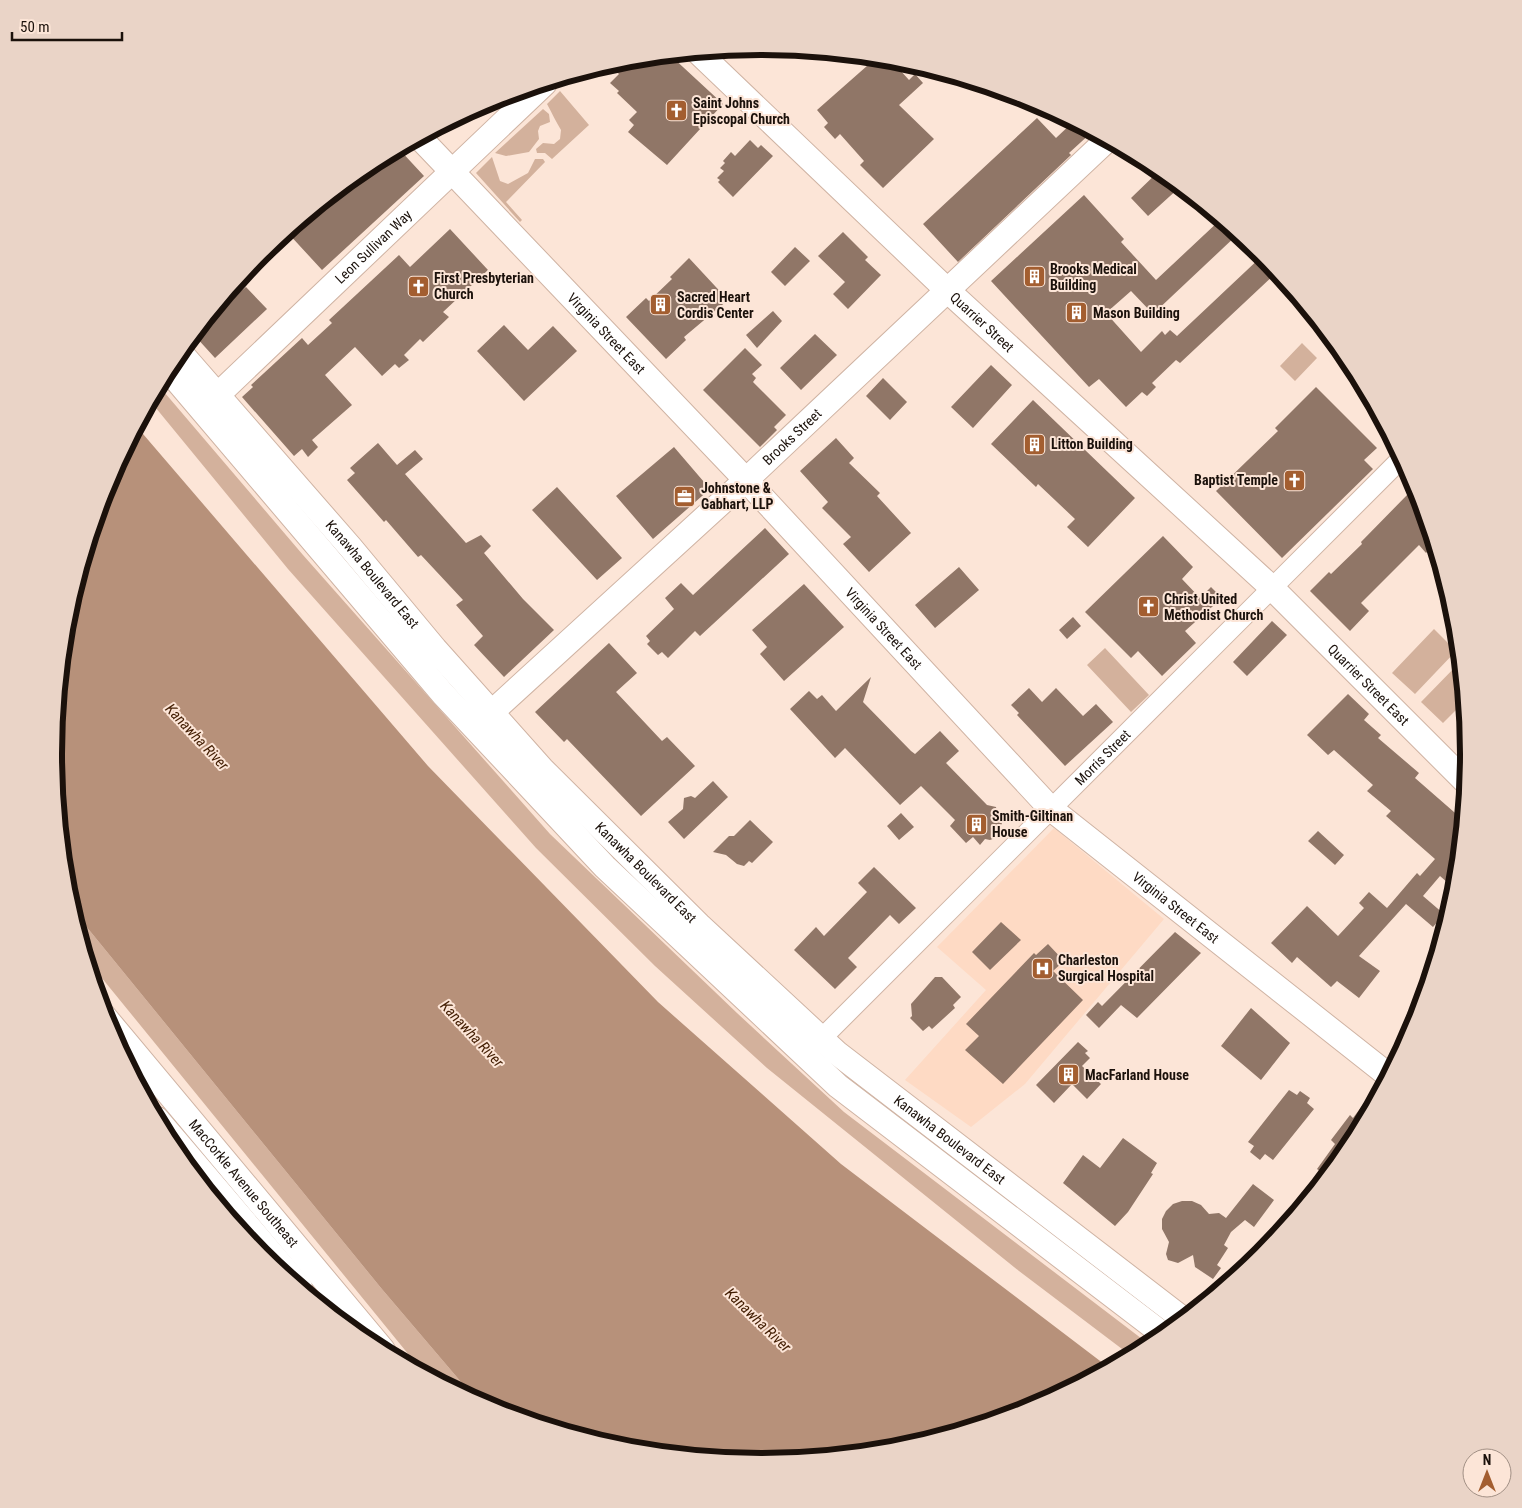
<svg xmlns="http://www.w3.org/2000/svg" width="1522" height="1508" font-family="'Roboto Condensed',sans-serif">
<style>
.built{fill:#fedac4}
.green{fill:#d3b19c}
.water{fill:#b7917a}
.building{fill:#907667}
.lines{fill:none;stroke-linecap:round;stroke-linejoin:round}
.minor-casing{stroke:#cfb3a3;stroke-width:21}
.major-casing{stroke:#cfb3a3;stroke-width:26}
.minor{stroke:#fff;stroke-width:19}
.major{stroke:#fff;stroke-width:24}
.labels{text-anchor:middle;stroke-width:4;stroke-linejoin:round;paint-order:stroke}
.poi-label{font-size:14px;font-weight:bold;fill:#1b110b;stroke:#fce5d7;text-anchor:start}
.street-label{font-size:14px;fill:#1b110b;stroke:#fce5d7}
.water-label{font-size:15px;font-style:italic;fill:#421d02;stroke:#fce5d7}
.rim{fill:none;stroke:#1b110b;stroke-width:6}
</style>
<rect width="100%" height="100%" fill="#fce5d7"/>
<path class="built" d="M1054,828l110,91 -139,165 -54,43 -66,-47 81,-90 -49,-43z"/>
<path class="green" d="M560,91l29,34 -37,34 -7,-6h-8l-1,-4 7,-6 11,1 6,-5 1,-9c-5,-8 -9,-17 -14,-26z
M543,109l6,5 1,8 -10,4 -2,5 1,8 -10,13 -23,4 -11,-3z
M492,157l8,24 8,3 20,-11 7,-14h8l2,3 -39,40 16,18 -2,2 -44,-49z
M1302,343l15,15 -22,23 -15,-15z
M159,386l144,169 247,279 187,179 107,99 306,233 -20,10 -111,-84 -252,-203 -112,-102 -119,-118 -248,-279 -137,-167z
M1434,629l22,22 -41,43 -23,-21z
M1105,648l44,47 -18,17 -44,-47z
M1460,662l4,40 -21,21 -22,-21z
M72,909l309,379 97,114 -56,-31 -334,-410z"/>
<path class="water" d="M137,427l291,339 230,236 183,162 267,203 -76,41 -133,40 -138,14 -138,-14 -133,-40 -12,-6 -97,-114 -309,-379 -5,-17 -14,-138 14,-138 40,-133z"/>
<path class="building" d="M670,55l53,49 -56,61 -39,-33 6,-7 -5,-5 8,-8 -20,-19 2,-2 -9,-8 9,-9 -5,-5 8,-9z
M876,58l14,1 19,21 6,-6 8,9 -24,22 35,34 -51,49 -23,-23 4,-4 -24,-27 -5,5 -11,-12 4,-4 -11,-13z
M1037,118l19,20 17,-16 19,10 -23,21 2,2 -113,107 -35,-38z
M750,140l8,8 3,-3 12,11 -40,41 -15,-15 2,-2 -3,-2 7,-7 -4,-3 5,-5 -2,-2 8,-9 4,4z
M399,149l25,27 -102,94 -35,-38 81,-67z
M1160,170l20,17 -32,29 -17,-18z
M1084,195l40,44 -3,3 35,38 64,-60 18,14 -85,80 -22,-23 -25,22 35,39 21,-21 3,4 5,-5 7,6 86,-81 14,17 -97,91 -4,-3 -24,23 4,4 -9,9 -5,-4 -16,15 -27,-28 -10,8 -98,-106z
M450,229l38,41 -45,42 6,5 -26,25 -3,-3 -16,16 5,5 -10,8 -4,-4 -13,12 -27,-29 -30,28 27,30 -40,35 6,7 -10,10 -6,-8 -8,7 -52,-59 11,-10 -2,-2 51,-47 6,7 24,-22 -3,-3 70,-65 11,12z
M843,232l25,25 -3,3 16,15 -33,34 -15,-15 12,-12 -27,-26z
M795,247l15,14 -25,25 -14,-14z
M689,258l39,42 -44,37 2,3 -20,19 -40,-42 20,-19 3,3 23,-22 -2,-2z
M246,287l21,22 -52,49 -20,-22 23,-22 -2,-2z
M773,311l9,10 -25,27 -11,-13z
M504,325l24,25 25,-24 24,25 -53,50 -47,-50z
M815,334l22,21 -36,35 -21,-22z
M745,348l17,17 -10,9 4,4 -3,4 33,33 -12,12 3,3 -17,17 -57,-57z
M991,365l21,20 -39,43 -22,-21z
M883,378l24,24 -17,18 -24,-24z
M1316,387l61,61 -13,12 9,9 -91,89 -66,-67 62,-60 -3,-3z
M1033,400l102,98 -47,49 -21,-20 8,-8 -37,-35 -2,3 -45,-43z
M836,438l18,20 -5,5 31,30 -3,3 34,37 -42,39 -26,-28 8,-7 -29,-29 6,-6 -28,-31z
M378,443l19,22 18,-15 8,9 -18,15 61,69 15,-8 10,11 -7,7 39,46 31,31 -50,47 -30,-32 9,-9 -27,-31 7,-5 -42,-45 -3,2 -32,-37 -2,2 -37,-42 8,-7 -5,-5z
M674,447l36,42 -57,50 -37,-43z
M557,487l65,71 -25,22 -65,-70z
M1409,493l13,13 12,39 -8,8 -7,-8 -58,58 8,8 -19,20 -40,-40 19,-19 2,2 31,-30 -1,-2z
M765,528l24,26 -89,82 -5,-5 -27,27 -6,-6 -4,3 -11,-11 3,-3 -4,-5 28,-27 -9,-11 16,-15 12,12z
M1163,536l30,31 -11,12 18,19 11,-11 11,11 -37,33 11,12 -34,33 -24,-25 -7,7 -46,-46z
M959,567l20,23 -44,38 -20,-23z
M804,584l40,43 -60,54 -24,-27 7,-7 -15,-17z
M1073,617l8,9 -14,13 -8,-9z
M1272,621l15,14 -40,41 -14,-14z
M609,643l28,30 -21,19 46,49 5,-4 28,29 -54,50 -74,-77 -3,3 -29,-30z
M871,677l-8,25 48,49 4,3 25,-23 19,20 -13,12 41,42 9,2 2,10 4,6 -7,15 -5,2 -5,-1 -5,6 -7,-8 -7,6 -16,-17 5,-6 -34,-34 -21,19 -55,-57 -10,10 -45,-49 19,-18 8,8 5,-4 14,16z
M1029,688l13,14 14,-14 27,28 13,-12 17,18 -48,44 -48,-51 2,-2 -8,-8z
M1348,694l21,20 -5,6 17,15 -3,3 41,35 -4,5 47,41 -6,64 -4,-4 -4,4 -8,-7 -17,20 21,18 -11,13 -27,-23 -47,52 21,15 -21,27 -22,-17 -6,6 -34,-30 -5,6 -21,-20 36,-37 31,30 26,-28 -5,-5 10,-11 18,16 30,-35 3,3 15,-17 -49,-43 5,-5 -24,-20 6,-6 -39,-35 -6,5 -21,-20z
M713,781l15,16 -44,42 -16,-17 15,-13 1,-11 7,-2 4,2z
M901,813l13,14 -15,13 -12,-14z
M750,820l23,22 -21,21 -3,-2 -5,5 -7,-2 -11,-9 -13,-3 16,-16h5z
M1318,831l26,24 -9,10 -27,-24z
M874,867l42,41 -17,16 -9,-9 -42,43 9,9 -22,22 -41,-39 22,-23 8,9 43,-44 -9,-9z
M1001,922l20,18 -31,30 -18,-18z
M1175,932l26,21 -64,65 -16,-13 -22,23 -13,-13 12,-13 4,4z
M1048,944l16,17 -11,10 30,29 -80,84 -38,-34 14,-14 -13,-12 68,-71 2,2z
M935,977h7l19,20 -8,8 2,3 -23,21 -3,-3 -6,5 -13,-13 2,-2 -1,-12z
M1251,1008l39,35 -29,37 -40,-34z
M1078,1042l10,9 -3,2 5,5 -8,8 19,18 -14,15 -15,-15 -18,19 -18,-18z
M1289,1090l8,5 3,-4 10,7 -3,5 7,6 -41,51 -8,-6 -5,6 -10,-8 4,-6 -6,-4z
M1368,1098l6,3 -25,46 -23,29 -9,-7 18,-25 -4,-4 19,-25 3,3z
M1123,1138l34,25 -6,10 2,1 -25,38 -13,14 -52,-43 20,-28 17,13z
M1253,1184l21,16 -20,27 -9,-7 -14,12 -7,13 4,3 -11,17 4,3 -8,11 -18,-12 -2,-12 -15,8 -10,-3 -2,-6 3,-12 -7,-13v-10l4,-8 7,-7 9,-3h10l9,4 8,9 10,-1 7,5z"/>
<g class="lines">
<defs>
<g id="minor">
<path id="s1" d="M812,1048l590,-590"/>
</g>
<g id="major">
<path id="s2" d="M698,52l249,238 324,297 195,195"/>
<path id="s3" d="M420,138l326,342 305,329 337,266"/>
<path id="s4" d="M180,352l171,196 84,101 107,120 157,156 138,128 346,266"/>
<path d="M168,370l275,324 162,173 233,219 326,249"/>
<path id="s5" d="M206,406l339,-323"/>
<path id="s6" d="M481,722l265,-242 361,-340"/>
<path id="s7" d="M104,1016l279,334"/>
<path d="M157,1119l143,168"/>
</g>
</defs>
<use href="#minor" class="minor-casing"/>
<use href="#major" class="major-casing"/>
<use href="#minor" class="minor"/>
<use href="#major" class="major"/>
</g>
<defs>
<symbol id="church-square" viewBox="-11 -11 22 22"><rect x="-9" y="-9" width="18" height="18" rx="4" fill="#a35e30" stroke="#fce5d7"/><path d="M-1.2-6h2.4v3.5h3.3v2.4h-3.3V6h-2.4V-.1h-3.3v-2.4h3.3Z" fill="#fff"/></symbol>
<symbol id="building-square" viewBox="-11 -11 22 22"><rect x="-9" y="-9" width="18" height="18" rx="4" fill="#a35e30" stroke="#fce5d7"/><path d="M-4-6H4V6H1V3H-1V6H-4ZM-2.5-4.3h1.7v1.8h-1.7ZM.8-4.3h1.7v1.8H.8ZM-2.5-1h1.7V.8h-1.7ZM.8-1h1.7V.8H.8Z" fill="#fff"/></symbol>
<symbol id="office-square" viewBox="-11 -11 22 22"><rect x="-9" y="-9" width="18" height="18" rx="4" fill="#a35e30" stroke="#fce5d7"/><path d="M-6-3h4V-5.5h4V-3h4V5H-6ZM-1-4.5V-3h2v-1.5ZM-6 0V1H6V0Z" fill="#fff"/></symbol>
<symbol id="hospital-square" viewBox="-11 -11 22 22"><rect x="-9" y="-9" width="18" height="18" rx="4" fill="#a35e30" stroke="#fce5d7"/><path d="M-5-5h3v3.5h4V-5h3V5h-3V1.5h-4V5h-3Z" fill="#fff"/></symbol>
</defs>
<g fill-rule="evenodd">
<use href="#church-square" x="664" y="98" width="25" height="25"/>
<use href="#building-square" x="1022" y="264" width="25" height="25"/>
<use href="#church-square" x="406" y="274" width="25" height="25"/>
<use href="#building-square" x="648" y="292" width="25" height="25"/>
<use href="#building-square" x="1064" y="300" width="25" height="25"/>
<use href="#building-square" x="1022" y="432" width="25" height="25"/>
<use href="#church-square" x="1282" y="468" width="25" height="25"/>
<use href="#office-square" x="672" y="484" width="25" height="25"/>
<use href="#church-square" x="1136" y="594" width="25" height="25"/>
<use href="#building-square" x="964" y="812" width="25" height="25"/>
<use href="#hospital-square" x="1030" y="956" width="25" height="25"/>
<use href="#building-square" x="1056" y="1062" width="25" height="25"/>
</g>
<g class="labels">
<g class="poi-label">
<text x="693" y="108">Saint Johns<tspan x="693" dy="16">Episcopal Church</tspan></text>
<text x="1050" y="274">Brooks Medical<tspan x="1050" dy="16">Building</tspan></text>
<text x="434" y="283">First Presbyterian<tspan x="434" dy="16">Church</tspan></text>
<text x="677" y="302">Sacred Heart<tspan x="677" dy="16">Cordis Center</tspan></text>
<text x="1093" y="318">Mason Building</text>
<text x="1051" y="449">Litton Building</text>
<text x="1278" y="485" text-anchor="end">Baptist Temple</text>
<text x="701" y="493">Johnstone &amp;<tspan x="701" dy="16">Gabhart, LLP</tspan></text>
<text x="1164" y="604">Christ United<tspan x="1164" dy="16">Methodist Church</tspan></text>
<text x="992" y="821">Smith-Giltinan<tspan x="992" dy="16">House</tspan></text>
<text x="1058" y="965">Charleston<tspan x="1058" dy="16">Surgical Hospital</tspan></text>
<text x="1085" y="1080">MacFarland House</text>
</g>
<g class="street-label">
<text dy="5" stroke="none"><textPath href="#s5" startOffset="231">Leon Sullivan Way</textPath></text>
<text dy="5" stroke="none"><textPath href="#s2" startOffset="392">Quarrier Street</textPath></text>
<text dy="5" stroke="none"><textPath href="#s3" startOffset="270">Virginia Street East</textPath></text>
<text dy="5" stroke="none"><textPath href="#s6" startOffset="422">Brooks Street</textPath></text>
<text dy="5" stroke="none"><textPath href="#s4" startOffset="294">Kanawha Boulevard East</textPath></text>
<text dy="5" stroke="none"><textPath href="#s3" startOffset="675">Virginia Street East</textPath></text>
<text dy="5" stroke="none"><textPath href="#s2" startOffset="922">Quarrier Street East</textPath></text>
<text dy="5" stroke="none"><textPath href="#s1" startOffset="411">Morris Street</textPath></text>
<text dy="5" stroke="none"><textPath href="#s4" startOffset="699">Kanawha Boulevard East</textPath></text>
<text dy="5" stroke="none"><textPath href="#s3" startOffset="1080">Virginia Street East</textPath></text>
<text dy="5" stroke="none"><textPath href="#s4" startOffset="1104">Kanawha Boulevard East</textPath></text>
<text dy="5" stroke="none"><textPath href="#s7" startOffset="218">MacCorkle Avenue Southeast</textPath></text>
</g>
<g class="water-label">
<text transform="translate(197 737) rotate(47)" y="5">Kanawha River</text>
<text transform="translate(472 1034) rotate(47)" y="5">Kanawha River</text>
<text transform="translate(758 1320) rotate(44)" y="5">Kanawha River</text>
</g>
</g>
<path d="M0 0H1522V1508H0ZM62 754a699 699 0 1 1 1398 0a699 699 0 1 1-1398 0Z" fill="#ead4c7" fill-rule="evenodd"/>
<path class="rim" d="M62 754a699 699 0 1 1 1398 0a699 699 0 1 1-1398 0Z"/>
<g transform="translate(1487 1473)"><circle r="24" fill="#fce5d7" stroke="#a29085"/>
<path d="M0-4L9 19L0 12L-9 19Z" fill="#a35e30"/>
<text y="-8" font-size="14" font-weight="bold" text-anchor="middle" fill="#1b110b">N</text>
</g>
<path d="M12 32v8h110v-8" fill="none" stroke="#1b110b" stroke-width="2.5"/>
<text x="20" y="32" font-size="15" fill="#1b110b" stroke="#fce5d7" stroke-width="4" paint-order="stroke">50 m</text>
</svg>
